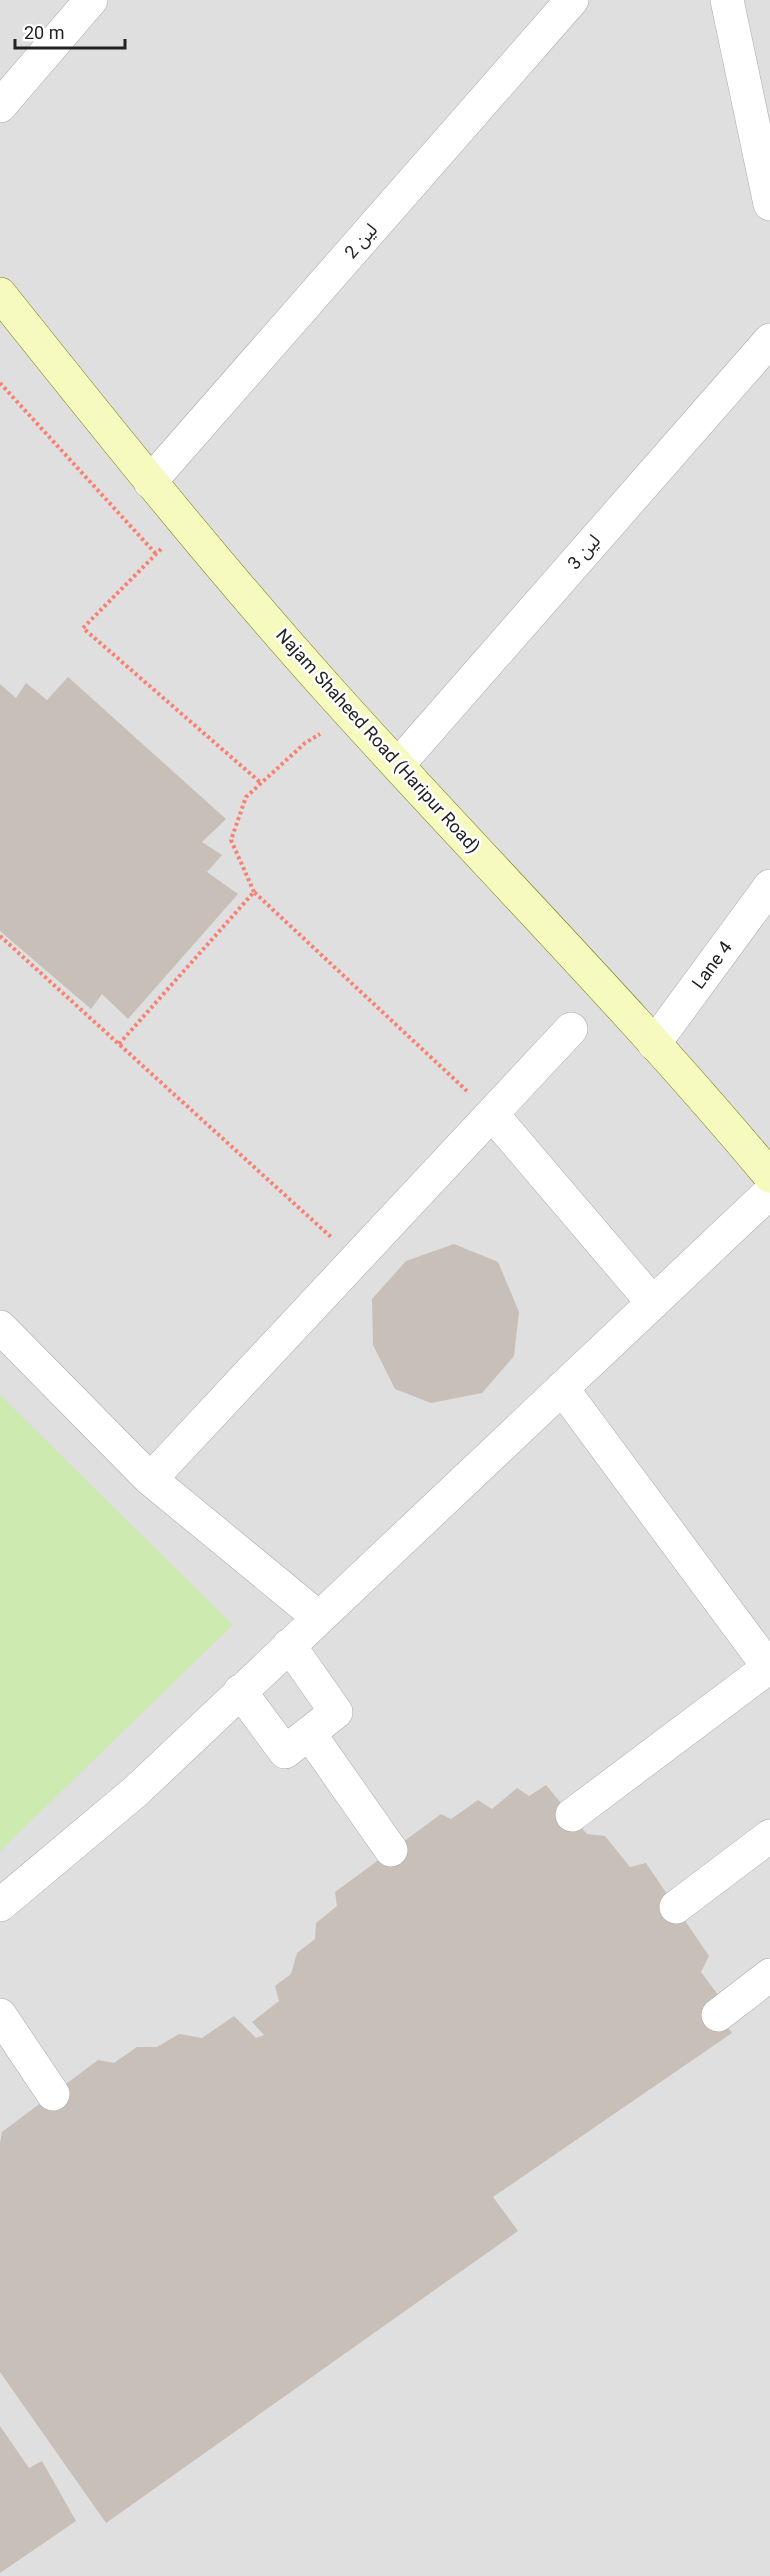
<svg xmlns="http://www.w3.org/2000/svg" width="770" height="2576" font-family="Roboto,'Noto Sans Arabic',sans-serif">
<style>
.residential{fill:#e0dfdf}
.grass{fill:#cdebb0}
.building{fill:#c7bfb8}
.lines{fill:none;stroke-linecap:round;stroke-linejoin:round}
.street-casing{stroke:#a9a9a9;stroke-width:34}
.secondary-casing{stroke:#707d05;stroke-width:34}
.path{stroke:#fa8072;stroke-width:4;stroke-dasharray:3 3;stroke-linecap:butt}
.street{stroke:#fff;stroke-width:33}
.secondary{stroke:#f7fabf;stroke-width:33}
.labels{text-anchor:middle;stroke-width:5;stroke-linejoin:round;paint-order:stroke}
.street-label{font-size:18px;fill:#222;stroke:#fff}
</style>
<rect width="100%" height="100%" fill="#f2efe9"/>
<path class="residential" d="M0,0h770v2576h-770z"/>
<path class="grass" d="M0,1395l233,230 -233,226z"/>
<path class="building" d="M68,677l158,142 -24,23 20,13 -15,17 31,22 -110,125 -26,-25 -11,15 -91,-78v-247l16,14 10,-15 21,17z
M454,1244l44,18 21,50 -5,44 -32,37 -51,10 -36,-14 -22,-44 -1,-46 34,-38z
M546,1785l41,49 18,2 25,31 16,-4 63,93 -8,16 21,28 -4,15 14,18 -239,164 25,34 -412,292 -106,-151v-229l2,-11 96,-72 16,3 23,-16h20l22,-13 23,4 32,-22 22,22 8,-3 -12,-13 27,-21 -4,-15 16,-12 6,-21 18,-14 1,-16 21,-17 -2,-14 106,-78 10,5 27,-19 14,9 25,-21 12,8z
M0,2426l29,42 13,-7 34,60 -76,52z"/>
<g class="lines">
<defs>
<path id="street" d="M727,0l43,204
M0,106l91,-106
M150,482l422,-482
M398,765l372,-425
M654,1044l116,-158
M492,1114l161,189
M0,1327l149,151 169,139
M562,1388l208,281
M149,1478l12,-10 410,-439
M240,1691l45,61 51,-40 -47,-67
M309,1733l82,117
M572,1815l197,-148
M0,1905l136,-114 634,-599
M676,1907l94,-71
M0,2015l53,79
M718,2015l52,-40"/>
<path id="secondary" d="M0,294c106,133 213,267 327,394 146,163 302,319 443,488"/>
</defs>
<use href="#street" class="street-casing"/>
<use href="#secondary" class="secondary-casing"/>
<path class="path" d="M0,383l156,171
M161,549l-78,79 178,155
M254,892l-23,-52 15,-43 59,-54 15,-9
M0,936l331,301
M119,1044l135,-152 213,199"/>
<use href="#street" class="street"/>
<use href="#secondary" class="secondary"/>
</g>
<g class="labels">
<g class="street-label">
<text transform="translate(361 241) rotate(-49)" y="6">لین 2</text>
<text transform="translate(584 552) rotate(-49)" y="6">لین 3</text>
<text transform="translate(378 741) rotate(48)" y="6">Najam Shaheed Road (Haripur Road)</text>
<text transform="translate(712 965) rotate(-54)" y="6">Lane 4</text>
</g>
</g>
<path d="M15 39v9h110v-9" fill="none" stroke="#222222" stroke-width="3"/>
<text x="24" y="39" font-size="18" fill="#222222" stroke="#ffffff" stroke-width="4.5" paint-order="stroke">20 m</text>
</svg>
